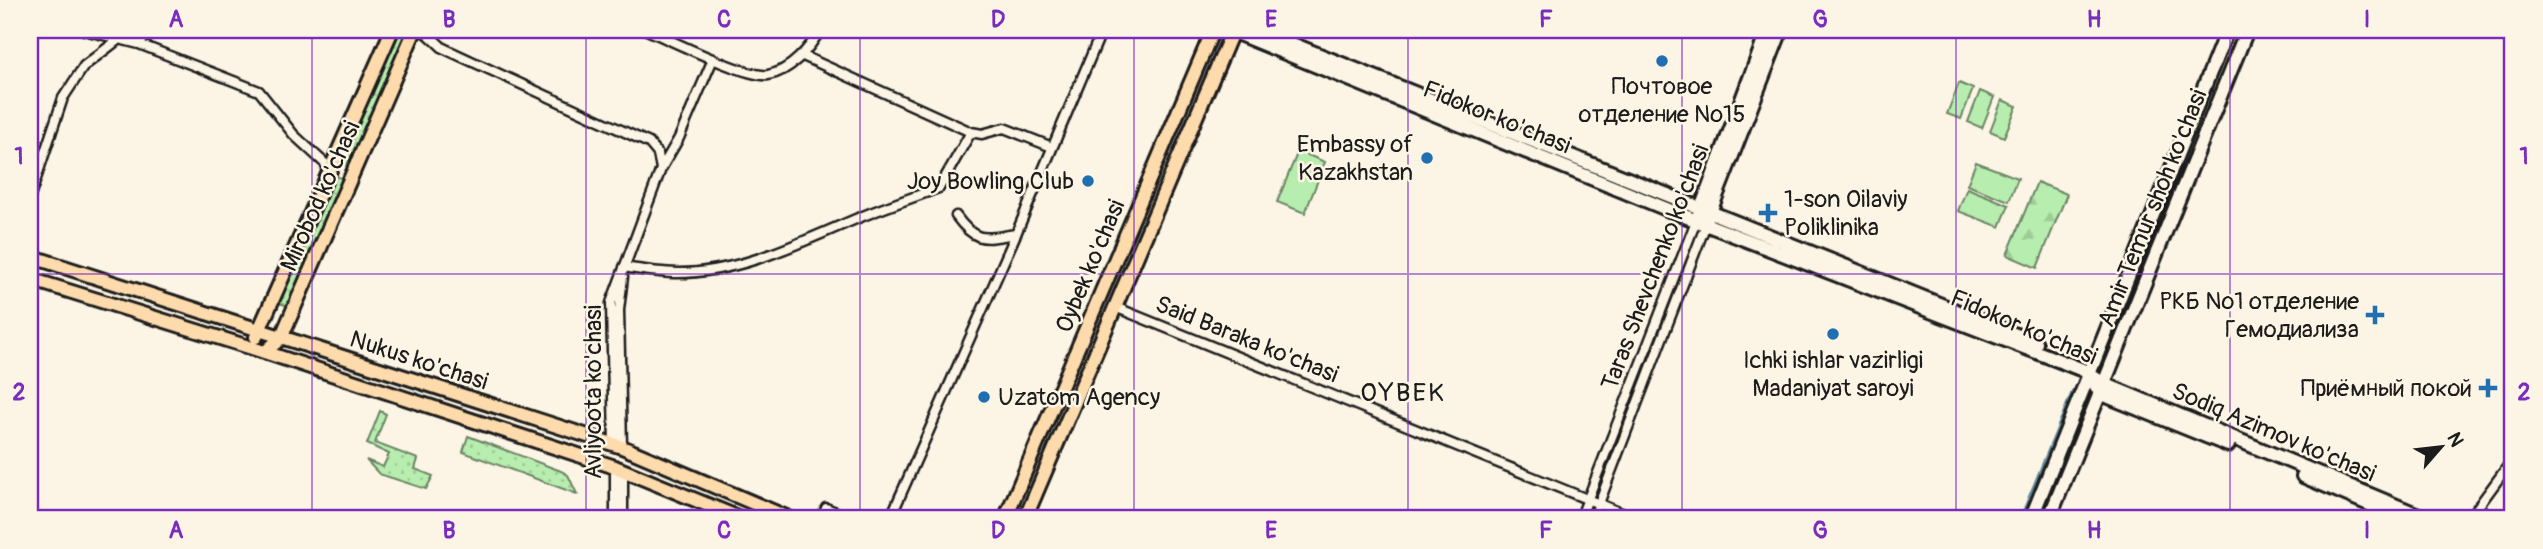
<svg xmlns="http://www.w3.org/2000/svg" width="2543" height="549" font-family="Pangolin,sans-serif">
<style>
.grass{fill:url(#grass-dots);stroke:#6a8465;stroke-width:2}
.forest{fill:url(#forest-firs);stroke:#6a8465;stroke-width:2}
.pitch{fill:#b7edae;stroke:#6a8465;stroke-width:2}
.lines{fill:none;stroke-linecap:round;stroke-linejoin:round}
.stream{stroke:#61889c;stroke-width:2.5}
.street-casing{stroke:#1c1c1c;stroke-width:13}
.secondary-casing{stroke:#1c1c1c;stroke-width:18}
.primary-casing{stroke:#1c1c1c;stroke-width:18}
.street{stroke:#fcf5e5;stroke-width:8}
.secondary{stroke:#fcf5e5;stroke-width:12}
.primary{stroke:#fedbac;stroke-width:12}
.grid{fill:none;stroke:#7b2cbf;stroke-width:2;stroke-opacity:0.55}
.poi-dot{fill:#1f6fb2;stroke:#fcf5e5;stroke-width:2.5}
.labels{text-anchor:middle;stroke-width:5;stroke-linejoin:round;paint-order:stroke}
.poi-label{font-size:24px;fill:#1c1c1c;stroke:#fcf5e5;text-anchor:end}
.street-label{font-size:24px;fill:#1c1c1c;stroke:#fcf5e5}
.neighbourhood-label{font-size:26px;letter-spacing:2px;fill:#1c1c1c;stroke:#fcf5e5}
.neatline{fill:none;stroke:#7b2cbf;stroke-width:2.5}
.grid-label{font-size:23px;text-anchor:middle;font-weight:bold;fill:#7b2cbf}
</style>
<defs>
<pattern id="grass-dots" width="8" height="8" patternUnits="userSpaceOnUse" patternTransform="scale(1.75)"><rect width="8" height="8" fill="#b7edae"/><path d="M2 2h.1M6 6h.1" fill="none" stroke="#9dcb95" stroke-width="1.8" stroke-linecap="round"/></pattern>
<pattern id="forest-firs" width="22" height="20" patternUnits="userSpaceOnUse" patternTransform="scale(1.75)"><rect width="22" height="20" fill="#b7edae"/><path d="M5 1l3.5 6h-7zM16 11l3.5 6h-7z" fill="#9dcb95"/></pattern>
</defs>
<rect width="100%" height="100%" fill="#fcf5e5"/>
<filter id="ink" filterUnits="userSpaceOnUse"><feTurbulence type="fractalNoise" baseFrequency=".0143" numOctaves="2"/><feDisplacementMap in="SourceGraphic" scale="14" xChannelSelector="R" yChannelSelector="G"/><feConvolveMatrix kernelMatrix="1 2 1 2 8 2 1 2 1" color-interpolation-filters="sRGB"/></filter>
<g filter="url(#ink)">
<path class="grass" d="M397,30h10l-58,137 -9,-4z
M334,175l9,4 -54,127 -10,-3z
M380,411l6,3 -11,29 43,16 -3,10 18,7 -7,13 -47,-15 -13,-14 17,7 6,-13 -22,-10z
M468,436l93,35 7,4 9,19 -114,-42z"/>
<path class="forest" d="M2037,182l30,12 -30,74 -30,-13z"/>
<path class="pitch" d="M1959,83l14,6 -12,30 -14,-5z
M1980,91l14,6 -12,31 -14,-6z
M2002,100l15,6 -13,31 -14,-6z
M1298,151l27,11 -20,51 -28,-11z
M1976,162l42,16 -9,23 -42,-16z
M1967,188l42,17 -9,22 -42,-16z"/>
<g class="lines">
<path class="stream" d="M2020,519l53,-129"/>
<defs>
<path id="street" d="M84,30l55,14 120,47 35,44 37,34
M418,30l10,4 15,14 206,95 9,11 3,15 -50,134 3,142
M647,30c24,10 100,48 121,45 23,-4 42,-27 52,-45
M139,44l9,-14
M801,55l170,77 11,2 22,-6 48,19
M661,169l18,-31 34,-79
M30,197l33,-99 21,-32 35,-27
M956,216c21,29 30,22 60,18
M624,267c18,3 36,6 54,6 64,0 127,-33 185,-57 25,-10 51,-19 76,-28l32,-56
M1115,307l521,212
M622,447l-3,-137 4,-33
M615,467v52
M623,471v48
M822,519l4,-11 27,11
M890,519l126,-285 86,-204
M1580,519l116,-298
M1593,519l113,-295
M2469,519l44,-60"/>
<path id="secondary" d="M1229,30l445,182 386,149 23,9 21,14 324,135
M1257,30l779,313
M1699,214l69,-184
M1708,217l73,-187
M2096,386l4,7 14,6 114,46
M2303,476l101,43
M2031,519l196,-489
M2049,519l198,-489"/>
<path id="primary" d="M30,256l592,191 169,72
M30,279l222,69 363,119 127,52
M256,337l136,-307
M265,352l16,-14 134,-308
M1005,519l208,-489
M1025,519l208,-489"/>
</defs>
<use href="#street" class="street-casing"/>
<use href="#secondary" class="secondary-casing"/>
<use href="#primary" class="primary-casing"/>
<use href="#street" class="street"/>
<use href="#secondary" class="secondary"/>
<use href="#primary" class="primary"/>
</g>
</g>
<path class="grid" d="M312,30v489M586,30v489M860,30v489M1134,30v489M1408,30v489M1682,30v489M1956,30v489M2230,30v489M30,274h2483"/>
<g class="poi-dot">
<circle cx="1662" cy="61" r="7"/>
<circle cx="1427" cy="158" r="7"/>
<circle cx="1088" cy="181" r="7"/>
<path d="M1764.5 202.5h7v7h7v7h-7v7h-7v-7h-7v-7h7z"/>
<path d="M2371.5 304.5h7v7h7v7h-7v7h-7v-7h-7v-7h7z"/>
<circle cx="1833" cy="334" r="7"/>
<path d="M2484.5 377.5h7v7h7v7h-7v7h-7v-7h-7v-7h7z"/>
<circle cx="984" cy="397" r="7"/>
</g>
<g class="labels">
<g class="poi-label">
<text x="1662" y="94" text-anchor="middle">Почтовое<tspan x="1662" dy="28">отделение №15</tspan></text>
<text x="1413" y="152">Embassy of<tspan x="1413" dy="28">Kazakhstan</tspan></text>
<text x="1074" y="189">Joy Bowling Club</text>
<text x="1784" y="207" text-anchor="start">1-son Oilaviy<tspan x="1784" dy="28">Poliklinika</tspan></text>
<text x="2359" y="309">РКБ №1 отделение<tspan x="2359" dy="28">Гемодиализа</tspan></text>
<text x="1833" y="368" text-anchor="middle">Ichki ishlar vazirligi<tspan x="1833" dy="28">Madaniyat saroyi</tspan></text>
<text x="2472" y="396">Приёмный покой</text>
<text x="998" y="405" text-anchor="start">Uzatom Agency</text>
</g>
<g class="street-label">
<text transform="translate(1497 117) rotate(22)" y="8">Fidokor ko'chasi</text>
<text transform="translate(320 196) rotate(-66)" y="8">Mirobod ko'chasi</text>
<text transform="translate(2152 208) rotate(-68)" y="8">Amir Temur shoh ko'chasi</text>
<text transform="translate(1090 266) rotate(-67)" y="8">Oybek ko'chasi</text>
<text transform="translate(1655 267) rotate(-69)" y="8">Taras Shevchenko ko'chasi</text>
<text transform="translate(2024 327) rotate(23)" y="8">Fidokor ko'chasi</text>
<text transform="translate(1247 339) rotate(22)" y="8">Said Baraka ko'chasi</text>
<text transform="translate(419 360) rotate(18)" y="8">Nukus ko'chasi</text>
<text transform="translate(593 392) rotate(-90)" y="8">Avliyoota ko'chasi</text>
<text transform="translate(2274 432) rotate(23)" y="8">Sodiq Azimov ko'chasi</text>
</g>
<g class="neighbourhood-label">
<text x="1403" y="401">OYBEK</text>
</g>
</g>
<rect width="2543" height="549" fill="none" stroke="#fcf5e5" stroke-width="77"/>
<g transform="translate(2441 447) rotate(62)" stroke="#fcf5e5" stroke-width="5" paint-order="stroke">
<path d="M0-5L12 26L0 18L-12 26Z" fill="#1c1c1c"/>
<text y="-10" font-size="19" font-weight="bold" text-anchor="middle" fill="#1c1c1c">N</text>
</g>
<rect x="38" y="38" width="2466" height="472" class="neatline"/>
<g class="grid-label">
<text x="176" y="27">A</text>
<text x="449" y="27">B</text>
<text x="724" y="27">C</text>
<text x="998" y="27">D</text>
<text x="1271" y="27">E</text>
<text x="1546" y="27">F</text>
<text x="1820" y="27">G</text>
<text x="2094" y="27">H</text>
<text x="2367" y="27">I</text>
<text x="19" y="164">1</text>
<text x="2524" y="164">1</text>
<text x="19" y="400">2</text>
<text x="2524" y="400">2</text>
<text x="176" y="538">A</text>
<text x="449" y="538">B</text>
<text x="724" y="538">C</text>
<text x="998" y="538">D</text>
<text x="1271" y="538">E</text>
<text x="1546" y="538">F</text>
<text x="1820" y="538">G</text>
<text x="2094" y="538">H</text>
<text x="2367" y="538">I</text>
</g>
</svg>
